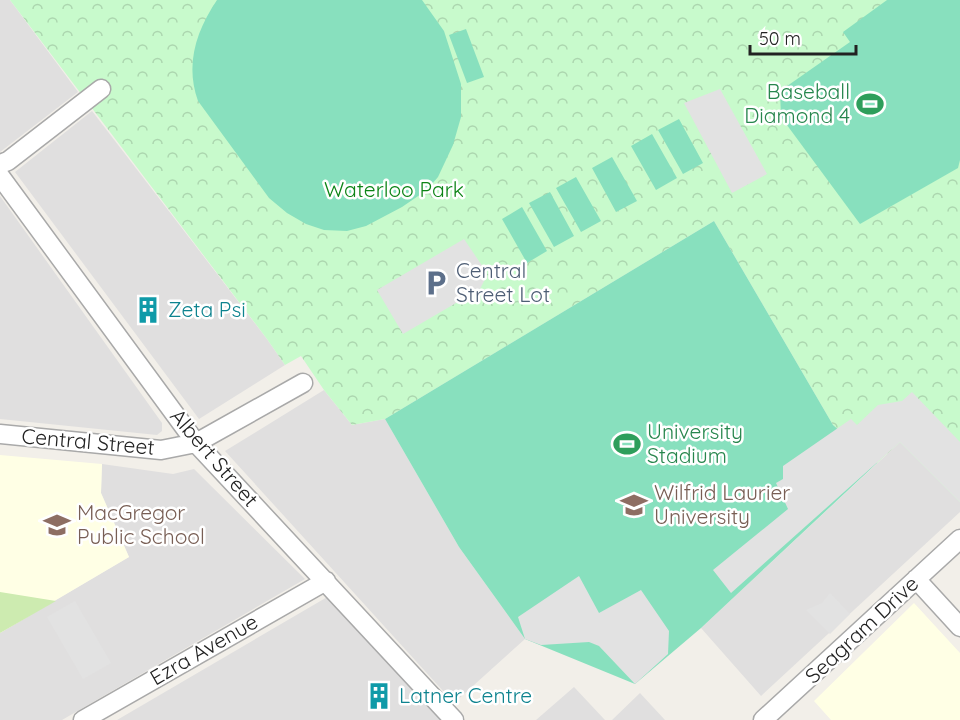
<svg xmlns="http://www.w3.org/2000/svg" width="960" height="720" font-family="Quicksand,sans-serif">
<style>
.residential{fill:#e0dfdf}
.education{fill:#ffffe5}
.grass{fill:#cdebb0}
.park{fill:url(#park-crowns)}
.pitch{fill:#88e0be}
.parking{fill:#e2e2e2}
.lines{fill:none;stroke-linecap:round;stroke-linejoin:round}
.minor-casing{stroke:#a9a9a9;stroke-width:21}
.minor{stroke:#fff;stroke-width:18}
.labels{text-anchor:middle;stroke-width:5;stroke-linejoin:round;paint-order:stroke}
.leisure-label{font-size:21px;fill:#27864d;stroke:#fff;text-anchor:end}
.park-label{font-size:21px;fill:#0c8416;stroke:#fff}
.service-label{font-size:21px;fill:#4e5e75;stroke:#fff;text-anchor:start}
.culture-label{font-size:21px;fill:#0d838f;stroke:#fff;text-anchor:start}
.street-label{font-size:21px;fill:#222;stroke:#fff}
.education-label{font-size:21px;fill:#785e54;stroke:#fff;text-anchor:start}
</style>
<defs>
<pattern id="park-crowns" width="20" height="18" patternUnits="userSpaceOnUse" patternTransform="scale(1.5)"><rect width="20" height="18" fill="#c8facc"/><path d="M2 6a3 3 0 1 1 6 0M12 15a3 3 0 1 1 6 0" fill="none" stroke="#acd6af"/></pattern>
</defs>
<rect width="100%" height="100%" fill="#f2efe9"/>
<path class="residential" d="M0,0h10l68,92 -78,60z
M92,111l175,228 18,26 -86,54 -184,-247z
M0,196l162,227v8l-5,4 -157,-16z
M324,390l28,35 33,-6 74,128 66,92 -71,64 -229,-252z
M900,442l60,60v10l-199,184 -60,-68z
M102,464l71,10 21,-5 111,110 -243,141h-62v-87l129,-76 -28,-64z
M329,596l116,124h-328z
M574,687l31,33h-69z
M640,693l25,27h-53z"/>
<path class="education" d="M0,455l102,9 -1,29 28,64 -129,76z
M914,603l46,50v67h-129l-17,-19z"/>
<path class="grass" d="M0,592l56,9 -56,32z"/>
<path class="park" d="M10,0h950v502l-60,-60 -23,21 -44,-38 -119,-204 -329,198 -33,6 -28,-35 -23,-34 -16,9 -18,-26z"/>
<path class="pitch" d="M217,0h205l22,31 17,53v33l-8,28 -15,32 -11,13 -25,17 -36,19 -19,5 -23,-1 -18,-6 -19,-11 -18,-15 -71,-97c-13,-36 -2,-70 19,-101z
M887,0h73v160l-2,8 -98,56 -79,-107 -1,-26 70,-49 -7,-10z
M466,29l18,48 -17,6 -18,-48z
M679,119l24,44 -20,11 -25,-44z
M652,134l25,44 -21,12 -25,-44z
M612,157l25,44 -21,11 -24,-44z
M576,177l25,44 -20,11 -25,-44z
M550,192l24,44 -20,11 -25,-44z
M522,207l25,44 -20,12 -25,-44z
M714,221l119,204 44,38 -176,165 -66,56 -110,-45 -66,-92 -74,-128z"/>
<path class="parking" d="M720,89l47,85 -35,19 -48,-90z
M464,239l21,31 1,7 -6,12 -77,45 -26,-44z
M912,392l48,50v60l-60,-60 -169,151 -18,-23 75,-61 -12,-26 7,-4v-13l68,-47 6,6 21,-20 24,-4z
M579,576l20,37 42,-23 28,41 -1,23 -33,30 -36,-38 -10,-4 -48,3 -16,-6 -7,-22z
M830,593l20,21 -20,20 -24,-24 16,-7z
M75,601l36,62 -28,16 -36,-62z"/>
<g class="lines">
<defs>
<path id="minor" d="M0,164l8,-3 93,-72
M0,176l196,267 258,277
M0,434l161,16 35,-7 107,-60
M916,579l44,48
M83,720l243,-139
M763,720l197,-181"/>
</defs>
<use href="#minor" class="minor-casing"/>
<use href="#minor" class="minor"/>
</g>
<defs>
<symbol id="stadium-bare" viewBox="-9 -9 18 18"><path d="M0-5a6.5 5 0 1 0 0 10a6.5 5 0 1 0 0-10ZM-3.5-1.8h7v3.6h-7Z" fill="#2e9e5b" stroke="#fff" stroke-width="2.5" paint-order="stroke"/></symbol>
<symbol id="parking-bare" viewBox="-9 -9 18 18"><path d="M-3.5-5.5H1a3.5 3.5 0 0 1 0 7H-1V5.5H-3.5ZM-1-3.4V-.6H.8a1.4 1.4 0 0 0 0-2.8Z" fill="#5c6f8a" stroke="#fff" stroke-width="2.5" paint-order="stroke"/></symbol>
<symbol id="building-bare" viewBox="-9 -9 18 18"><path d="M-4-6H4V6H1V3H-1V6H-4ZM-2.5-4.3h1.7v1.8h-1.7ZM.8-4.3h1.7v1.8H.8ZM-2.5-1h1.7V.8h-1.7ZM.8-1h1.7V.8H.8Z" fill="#0f9aa8" stroke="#fff" stroke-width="2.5" paint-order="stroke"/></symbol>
<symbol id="university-bare" viewBox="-9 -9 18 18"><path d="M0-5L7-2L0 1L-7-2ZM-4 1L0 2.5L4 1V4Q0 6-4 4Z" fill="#8d6e63" stroke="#fff" stroke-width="2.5" paint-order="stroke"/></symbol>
<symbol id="school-bare" viewBox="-9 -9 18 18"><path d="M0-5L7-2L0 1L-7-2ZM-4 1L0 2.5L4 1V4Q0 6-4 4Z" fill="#8d6e63" stroke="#fff" stroke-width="2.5" paint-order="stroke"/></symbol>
</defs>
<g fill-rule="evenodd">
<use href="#stadium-bare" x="851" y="85" width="38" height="38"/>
<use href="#parking-bare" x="417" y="264" width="38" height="38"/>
<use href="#building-bare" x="129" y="291" width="38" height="38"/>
<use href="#stadium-bare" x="608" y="425" width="38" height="38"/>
<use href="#university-bare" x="615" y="486" width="38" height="38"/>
<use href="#school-bare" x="38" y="506" width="38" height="38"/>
<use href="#building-bare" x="360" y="677" width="38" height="38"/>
</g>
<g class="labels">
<g class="leisure-label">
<text x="850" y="99">Baseball<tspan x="850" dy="24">Diamond 4</tspan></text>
<text x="647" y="439" text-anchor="start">University<tspan x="647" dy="24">Stadium</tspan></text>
</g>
<g class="park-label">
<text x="394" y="197">Waterloo Park</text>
</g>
<g class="service-label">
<text x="456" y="278">Central<tspan x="456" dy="24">Street Lot</tspan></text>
</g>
<g class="culture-label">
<text x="168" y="317">Zeta Psi</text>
<text x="399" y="703">Latner Centre</text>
</g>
<g class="street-label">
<text transform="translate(88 442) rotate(5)" y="7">Central Street</text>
<text transform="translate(214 458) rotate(49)" y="7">Albert Street</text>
<text transform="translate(862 630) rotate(-43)" y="7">Seagram Drive</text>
<text transform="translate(204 650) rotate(-30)" y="7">Ezra Avenue</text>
</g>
<g class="education-label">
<text x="654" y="500">Wilfrid Laurier<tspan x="654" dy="24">University</tspan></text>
<text x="77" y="520">MacGregor<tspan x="77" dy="24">Public School</tspan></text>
</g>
</g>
<path d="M750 45v9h106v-9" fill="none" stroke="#222222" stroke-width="3"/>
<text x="759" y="45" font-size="18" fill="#222222" stroke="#ffffff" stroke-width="4.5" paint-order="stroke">50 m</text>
</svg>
